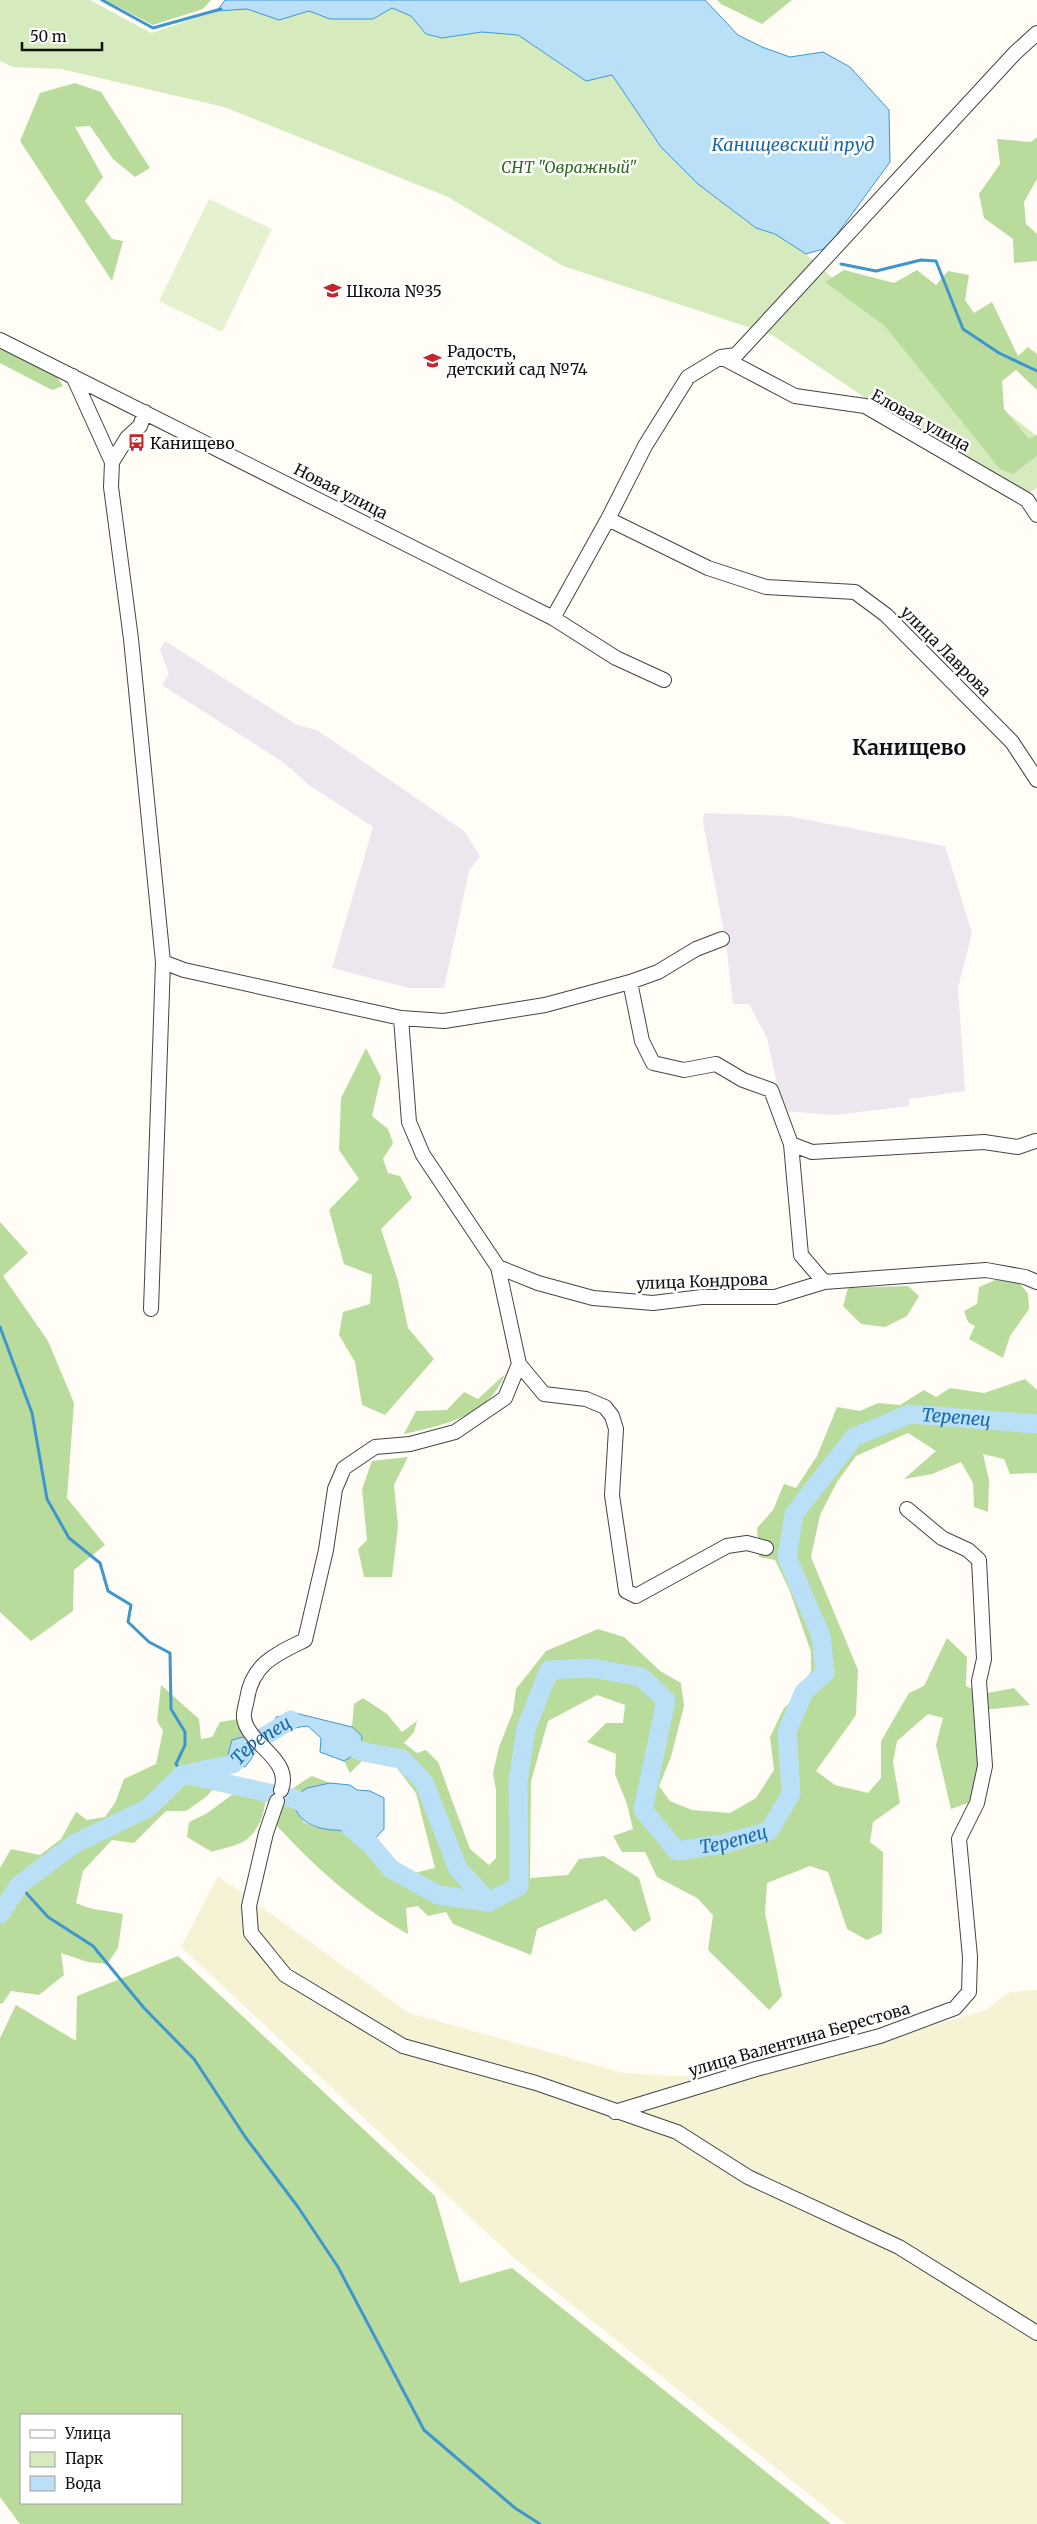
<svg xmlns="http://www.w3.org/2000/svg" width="1037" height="2524" font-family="Merriweather,serif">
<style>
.industrial{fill:#eee6ef}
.farmland{fill:#f6f3d4}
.green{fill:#d5ebbd}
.forest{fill:#b9dc9c;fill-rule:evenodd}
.pitch{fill:#e6f2cf}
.water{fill:#b9e0f7;stroke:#3f96cf}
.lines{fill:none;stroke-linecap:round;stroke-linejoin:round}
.stream{stroke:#3f96cf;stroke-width:3}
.river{stroke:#b9e0f7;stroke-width:19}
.minor-casing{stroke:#444;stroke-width:16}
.minor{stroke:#fff;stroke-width:14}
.labels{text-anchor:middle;stroke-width:5;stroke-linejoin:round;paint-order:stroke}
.park-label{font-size:16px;font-style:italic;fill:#2f6b1f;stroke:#fff}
.poi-label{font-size:16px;fill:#111;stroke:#fff;text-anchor:start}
.street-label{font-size:16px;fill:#111;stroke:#fff}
.water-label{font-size:18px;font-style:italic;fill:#1768a6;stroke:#fff}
.district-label{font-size:21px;font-weight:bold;fill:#111;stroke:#fff}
</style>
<rect width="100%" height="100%" fill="#fffdf5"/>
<path class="industrial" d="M165,641l132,84 20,5 147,101 16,25 -11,15 -25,117h-35l-77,-20 41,-141 -64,-42 -26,-23 -121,-77 7,-11 -9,-24z
M704,813l83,3 158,30 27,87 -14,55 7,103 -56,8v7l-73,9 -53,-4 -16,-73 -18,-34h-16l-7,-61 -23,-121z"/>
<path class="farmland" d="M218,1876l191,137 215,60 122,7 240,-70 24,-18 27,-2v534h-191l-331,-265 -334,-312z"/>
<path class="green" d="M0,0h90l61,33 66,-22 30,-2 37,9 25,-7 21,8h43l19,-11 19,8 15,18 16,4 40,-6 36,3 68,46 26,-6 49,72 37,37 58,44 19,6 31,20 29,26 202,156v52l-11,6 -101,-56 -153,-103 -209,-69 -115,-69 -224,-90 -163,-38 -48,-2 -13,-6z"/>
<path class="forest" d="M105,0h106l-8,9 -50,16z
M717,0h75l-30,24 -41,-20z
M75,83l26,9 49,76 -15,9 -22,-18 -23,-33 -15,1 28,50 -18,24 27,38 11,2 -11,40 -92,-140 20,-48z
M1037,137v42l-13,23 2,22 11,10v27l-23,2 -1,-24 -29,-21 -5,-24 21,-30 -3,-25 34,3z
M844,270l50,13 23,-13 19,15 12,-14 21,4 -4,25 9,13 18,-11 26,54 10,-9 9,7v36l-21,-20 -14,11 2,28 25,30 8,-4v21l-24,18 -13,-5 -115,-143 -60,-44z
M0,349l57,28 6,9 -11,4 -52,-27z
M366,1048l15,29 -9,39 16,13 5,14 -10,16 5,14 12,3 12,22 -31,31 17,52 10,47 26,31 -49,56 -23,-10 -7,-43 -16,-27 4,-23 27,-8 2,-29 -28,-11 -15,-54 30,-31 -20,-29 2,-52z
M0,1222l28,31 -25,23 45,65 26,62 -7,95 38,47 -31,25 -1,41 -42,30 -31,-29z
M1000,1278l19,4 9,12 1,15 -19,27 -7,22 -34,-19 6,-13 -7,-4 -4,-11 13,-7 2,-17z
M908,1286l11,10 -12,20 -22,11 -24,-3 -18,-18 5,-18z
M505,1374c-16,42 -61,51 -101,60l12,-23 31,-1 17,-18 14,7z
M1025,1379l12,11v83l-27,1 -6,-15 -21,-5 6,26 -1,32 -14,-5 -1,-24 -12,-21 -29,12 -28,5 32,-28 -28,-18 -52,23 -19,26 -17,33 -9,42 47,113 -2,45 -40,56 19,14 33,8 13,-15v-37l28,-48 15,-7 23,-48 20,19 -1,29 16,8 32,-6 16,17 -47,5 -5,72 -10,21 -17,6 -15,-64 7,-27 -15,-4 -31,27 -4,21 7,41 -27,19 -3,20 13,10 -1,81 -15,7 -20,-11 -19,-57 -18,-6 -43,17 -2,30 17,83 -13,14 -61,-60 5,-35 -16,-17 -40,-21 -12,-25h-23l-9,-16 20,-7 -6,-25 -12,-30 1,-20 -29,-12 19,-19h17l2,-18 -28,-10 -49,26 -17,60 -1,97 38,-3 11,-16 25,-3 35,22 12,42 -17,12 -28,-33 -69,30 -6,26 -78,-31 -7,-12 -18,4 -10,-10 -12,2 2,26c-50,-28 -92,-66 -131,-108 7,-31 8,-34 35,-50l18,7 -20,4 -7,35 12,5 26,3 15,13 24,2 23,22 11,6 21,-5 -19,-75 -19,-25 -35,-7 -12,12 -6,-12 16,-10 2,-15 -10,-9 2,-23 9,-6 24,16 15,18 15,-11 -3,11 -10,11 13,10 9,-3 12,12 32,87 19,16 7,-7v-68l-3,-17 6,-26 14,-35 3,-23 30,-38 52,-22 26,8 36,34 21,12 3,23 -13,51 -12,29 11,15 22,9 38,3 26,-15 18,-28 -4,-33 14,-29 12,-12 15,-25v-19l-22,-63 -14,-29 -16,-3 -2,-29 16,-18 11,-26 12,4 21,-32 20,-49 23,4 18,-8 22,2 24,-15 12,7 14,-9 34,5z
M408,1457l-14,28 4,41 -6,51h-28l-6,-28 9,-9 -5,-51 10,-28z
M161,1685l38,34 2,20 11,-2 8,-15 18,-3 5,18 -11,3 -4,15 -1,19 -21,23 -20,14h-20l-32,32 -22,-3 -29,31 -7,32c17,8 29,7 47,11l-5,34 -11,16 -19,-2 -27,-9 3,22 -25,20 -28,-4 -8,12 -3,1v-136l11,-19 29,6 21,-16 15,-27 11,8 18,-3 10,-14 9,-24 32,-15 7,-33 -6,-10z
M252,1780l15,5c-1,20 -4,42 -21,55 -8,6 -24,8 -34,12l-25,-15 2,-15 17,-8z
M178,1956l257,240 25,87 52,-15 319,256h-811l-20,-27v-459l16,-33 60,36 1,-45zM21,2415h160v88h-160z"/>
<path class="pitch" d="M209,199l63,30 -50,103 -63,-31z"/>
<path class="water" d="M225,0h480l33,35 24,12 28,10 33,-5 27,15 39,43 1,52 -63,86 -21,6 -31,-20 -19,-6 -58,-44 -37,-37 -49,-72 -26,6 -68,-46 -36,-3 -40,6 -16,-4 -15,-18 -19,-8 -19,11h-43l-21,-8 -30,9 -32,-11 -30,2z
M295,1713l57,14 10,9 -2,15 -16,10 -24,-9 1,-14 -13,-12c-13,1 -26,6 -39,5l7,-14z
M243,1737l11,13 -2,8 -7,9 -12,-3 -5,-9 4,-15z
M330,1783l20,2 7,5 13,1 14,7v31l-14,15c-17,-1 -15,-5 -28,-13 -3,-1 -7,-1 -11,-1 -21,-3 -35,-10 -39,-32l15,-10z"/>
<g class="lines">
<path class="stream" d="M102,0l51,28 68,-19
M841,264l35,7 45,-11 15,1 27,68 36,24 38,18
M0,1327l32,86 15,86 22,39 31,25 8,28 23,14 -3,17 21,20 21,11 1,56 14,23v13l-9,19 7,10
M19,1885l29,32 45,29 51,62 50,51 52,79 52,69 40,60 86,163 91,78 25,16"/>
<g class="river">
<path d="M339,1737l21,14 42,8 22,23 34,87 31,33"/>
<path id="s1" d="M190,1773l43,-9 17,-19 41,-25"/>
<path id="s2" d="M350,1827l20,17 21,25 47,26 51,7 30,-16 -1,-104 8,-53 23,-59 43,-2 49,9 25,23 -23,110 34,41 46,-7 46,-13 22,-37 -4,-63 17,-39 21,-19 -4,-37 -34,-79 7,-43 60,-77 56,-23 127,10"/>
<path d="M0,1914l19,-29 55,-41 74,-36 35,-34 109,24 24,10"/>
</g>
<defs>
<path id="minor" d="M0,340l553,278 63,40 48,22
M721,357l74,39 70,10 162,94 10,15
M73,376l39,86 -1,25 20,152 32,323 21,8 217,48 43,3 101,-16 85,-23 28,-10 38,-23 26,-10
M112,462l15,-24 13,-12 5,-14
M608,519l100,49 58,19 89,5 31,23 126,127 25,38
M553,618l55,-99 37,-73 43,-69 33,-20 15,-2 279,-302 22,-20
M630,982l12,59 11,22 31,7 32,-6 27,16 28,10 20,54 10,111 23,27
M791,1144l21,8 172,-10 34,5 17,-6
M498,1267l40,16 55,15 60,5 49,-6h73l49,-15 162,-12 39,7 12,5
M151,1309l12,-347
M519,1364l25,30 42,5 19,8 7,9 4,13 -4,66 14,96 10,5 91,-50 20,-3 19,5
M281,1790c12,-31 -33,-45 -37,-72 -1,-5 2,-13 3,-19 5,-35 29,-45 58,-59l21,-90 9,-61 9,-21 31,-21 35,-3 45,-12 50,-34 14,-34 -21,-97 -75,-112 -14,-33 -8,-104
M277,1801l-11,32 -17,73 2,27 34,42 118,71 133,37 141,49 71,45 151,70 138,86
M615,2112l141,-43 124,-33 75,-28 14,-16 1,-35 -11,-118 18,-36 8,-37 -6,-85 5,-22 -5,-99 -11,-10 -26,-12 -35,-29"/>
</defs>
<use href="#minor" class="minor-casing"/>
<use href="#minor" class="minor"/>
</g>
<defs>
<symbol id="school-bare" viewBox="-9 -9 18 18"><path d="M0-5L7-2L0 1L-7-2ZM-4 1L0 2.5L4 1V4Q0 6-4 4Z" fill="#c4262e" stroke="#fff" stroke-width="2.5" paint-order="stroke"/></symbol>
<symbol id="bus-bare" viewBox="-9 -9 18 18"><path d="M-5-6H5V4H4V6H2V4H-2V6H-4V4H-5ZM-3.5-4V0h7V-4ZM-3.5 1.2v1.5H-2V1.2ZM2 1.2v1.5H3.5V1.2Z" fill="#c4262e" stroke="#fff" stroke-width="2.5" paint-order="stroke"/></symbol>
</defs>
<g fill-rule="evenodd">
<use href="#school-bare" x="320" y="278" width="25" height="25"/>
<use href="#school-bare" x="420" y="348" width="25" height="25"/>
<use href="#bus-bare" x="124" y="430" width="25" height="25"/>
</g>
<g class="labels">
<g class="park-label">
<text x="569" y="173">СНТ "Овражный"</text>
</g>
<g class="poi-label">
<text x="346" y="297">Школа №35</text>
<text x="447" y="357">Радость,<tspan x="447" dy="18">детский сад №74</tspan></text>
<text x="150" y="449">Канищево</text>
</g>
<g class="street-label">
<text transform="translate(921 420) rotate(29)" y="6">Еловая улица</text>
<text transform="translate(341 491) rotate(27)" y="6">Новая улица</text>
<text transform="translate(946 651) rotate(45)" y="6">улица Лаврова</text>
<text transform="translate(702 1281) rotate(-2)" y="6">улица Кондрова</text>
<text transform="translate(799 2039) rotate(-16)" y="6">улица Валентина Берестова</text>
</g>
<g class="water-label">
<text x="793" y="151">Канищевский пруд</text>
<text dy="6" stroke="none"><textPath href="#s2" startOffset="1354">Терепец</textPath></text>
<text dy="6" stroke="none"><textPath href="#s1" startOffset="81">Терепец</textPath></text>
<text dy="6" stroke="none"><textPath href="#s2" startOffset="769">Терепец</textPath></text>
</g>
<g class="district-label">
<text x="909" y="755">Канищево</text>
</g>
</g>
<rect x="20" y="2414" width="162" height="90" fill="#ffffff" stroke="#a0a0a0"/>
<rect x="30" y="2430" width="25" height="8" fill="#ffffff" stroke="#a0a0a0"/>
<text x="65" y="2439" font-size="15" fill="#111111">Улица</text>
<rect x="30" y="2452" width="25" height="15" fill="#d5ebbd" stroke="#a0a0a0"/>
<text x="65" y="2464" font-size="15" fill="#111111">Парк</text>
<rect x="30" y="2476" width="25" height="15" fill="#b9e0f7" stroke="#a0a0a0"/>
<text x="65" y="2489" font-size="15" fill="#111111">Вода</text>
<path d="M22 42v8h80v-8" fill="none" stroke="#111111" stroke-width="2.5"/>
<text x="30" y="42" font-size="15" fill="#111111" stroke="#ffffff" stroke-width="4" paint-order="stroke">50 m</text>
</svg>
